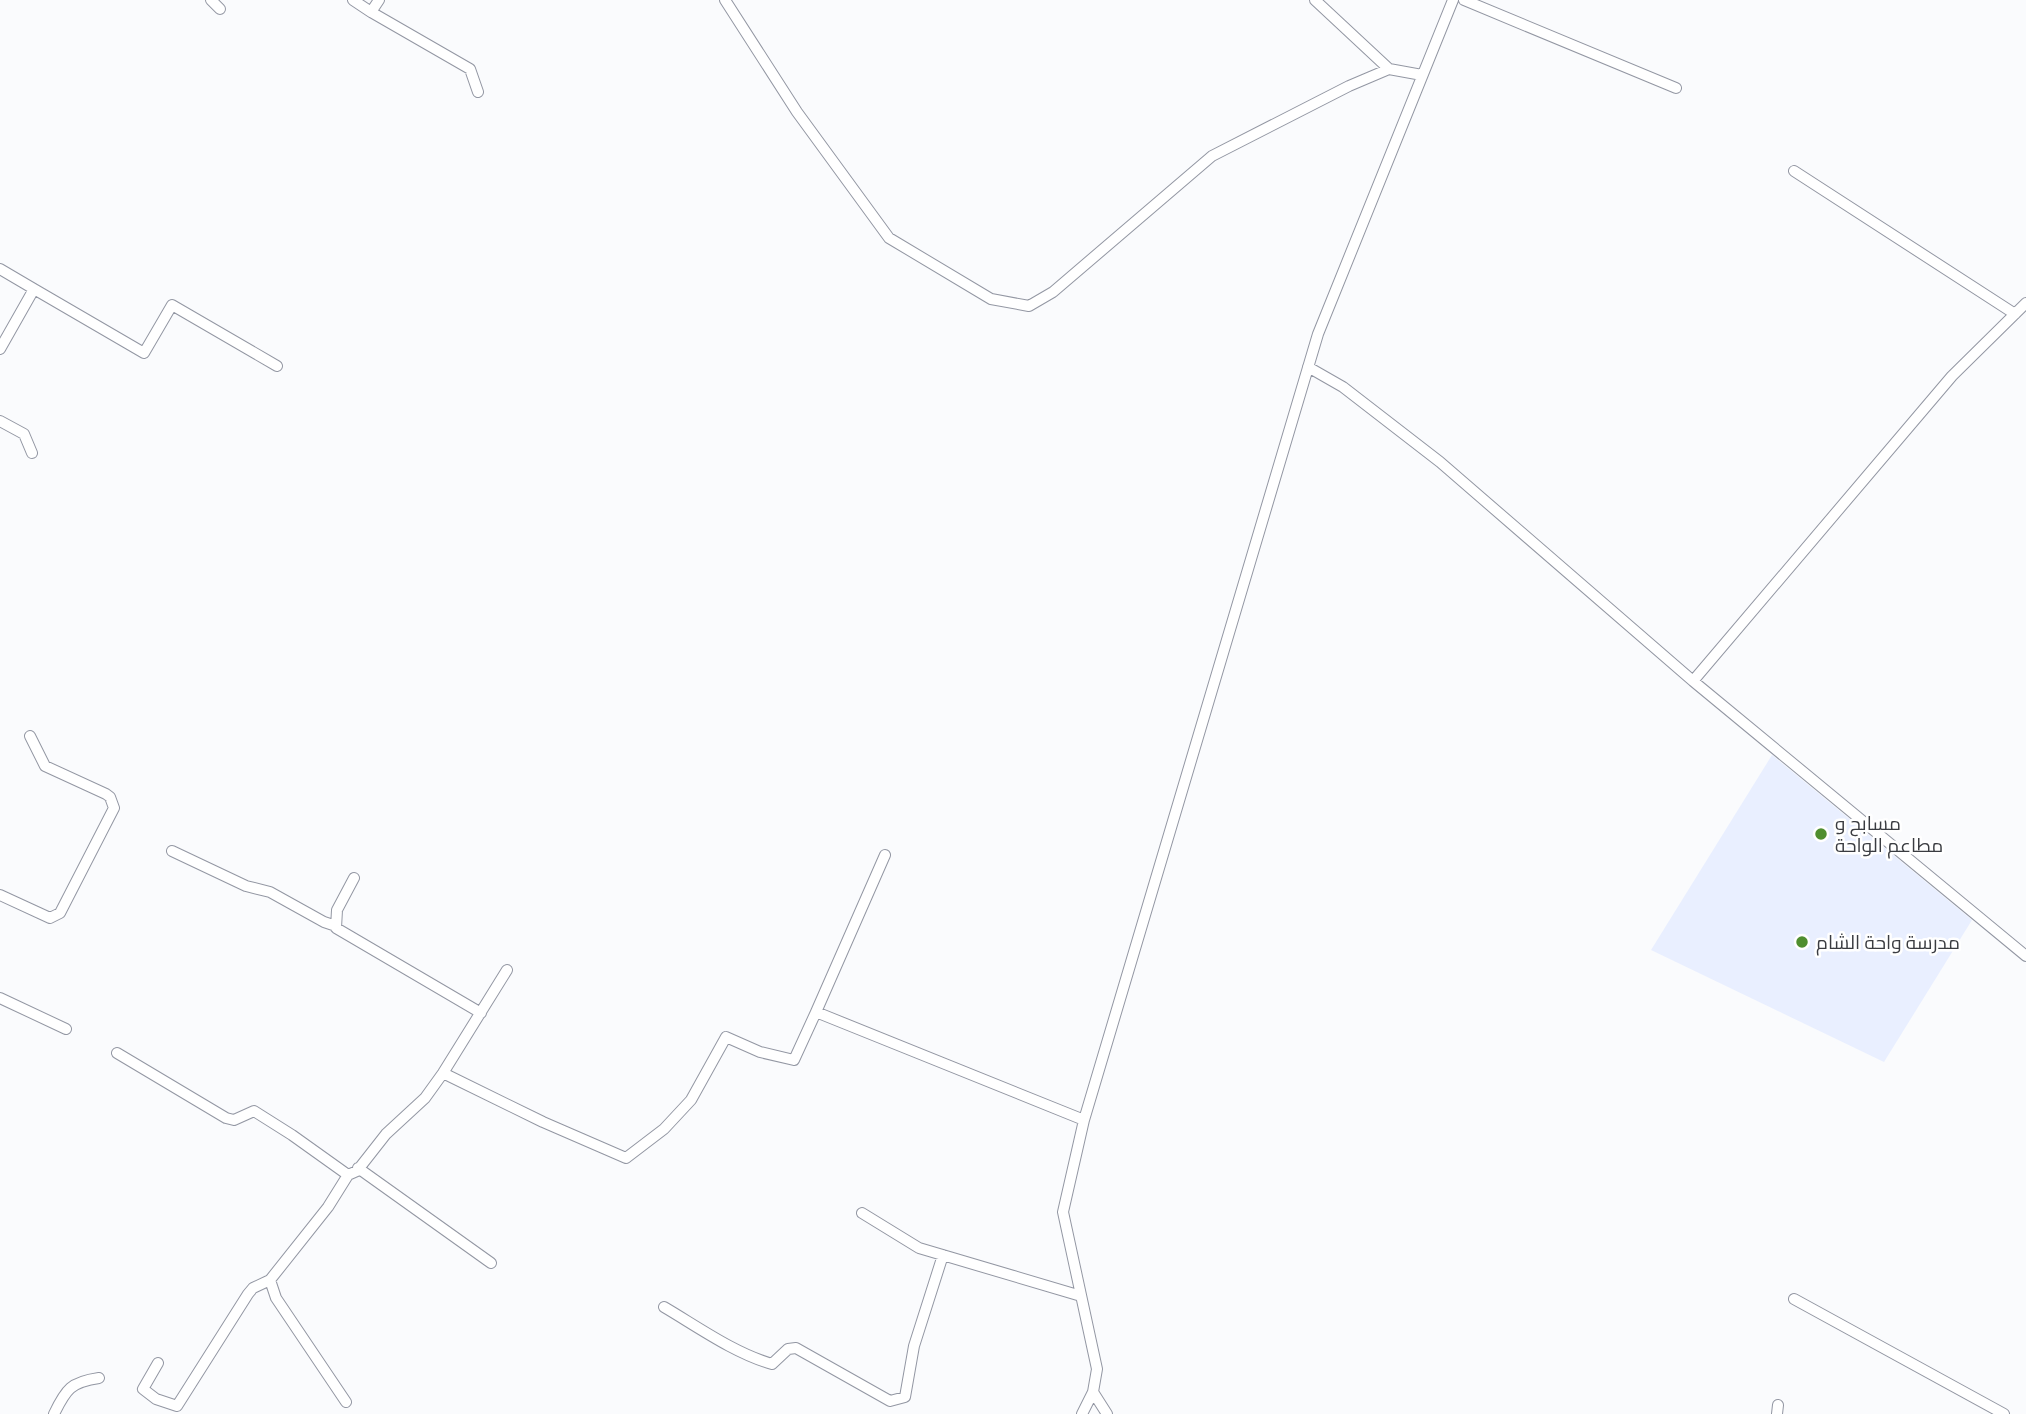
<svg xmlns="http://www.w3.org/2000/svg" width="2026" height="1414" font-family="'Archivo Narrow',Cairo,sans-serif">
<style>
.built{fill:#e9efff}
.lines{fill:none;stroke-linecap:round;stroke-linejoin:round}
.minor-casing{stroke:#9397a3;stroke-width:12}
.minor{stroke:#fff;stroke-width:10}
.poi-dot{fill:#4f8e2f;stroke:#fff;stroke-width:2.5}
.labels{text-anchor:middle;stroke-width:5;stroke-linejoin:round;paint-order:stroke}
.poi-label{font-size:19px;fill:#3a3c41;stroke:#fff;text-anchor:start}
</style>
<rect width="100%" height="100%" fill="#fafbfd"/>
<path class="built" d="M1772,755l200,165 -88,142 -233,-112z"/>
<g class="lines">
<defs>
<path id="minor" d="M211,0l9,9
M353,0l18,12 8,-12
M725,0l72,112 92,126 102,61 38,7 24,-14 159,-136 137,-70 40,-17 33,6
M1315,0l74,69
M1464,0l212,88
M371,12l99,57 8,23
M1794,171l221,143
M0,269l34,20 -34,60
M34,289l110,64 28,-48 105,61
M1308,367l35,20 97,75 253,219 333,275
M0,421l24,13 8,19
M1693,681l259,-305 74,-73
M172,851l74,35 24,6 54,30 12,4
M354,878l-17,32 -1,18 145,85
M0,895l50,23 10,-5 54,-105 -4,-11 -4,-3 -61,-28 -15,-30
M0,998l66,31
M816,1012l69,-157
M117,1053l109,65 8,2 20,-9 38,24 56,40 9,-4 29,-37 39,-36 18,-25 64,-103
M443,1073l100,49 83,36 38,-29 27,-29 35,-63 34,15 34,8 22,-48 268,108
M358,1168l133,95
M862,1213l57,35 162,48
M270,1280l6,18 70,104
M1794,1299l210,115
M664,1307c34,20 70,46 108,57l16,-15 8,-1 94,53 15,-4 9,-51 29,-91
M158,1363l-15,26 13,10 21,7 71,-112 5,-6 17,-8 58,-73 20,-32
M54,1414c12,-25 17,-32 45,-36
M1082,1414l11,-22
M1107,1414l-14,-22 4,-23 -34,-157 21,-92 234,-786 135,-334
M1777,1414l1,-9"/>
</defs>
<use href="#minor" class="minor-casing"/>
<use href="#minor" class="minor"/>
</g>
<g class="poi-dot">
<circle cx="1821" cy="834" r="7"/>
<circle cx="1802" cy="942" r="7"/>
</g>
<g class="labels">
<g class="poi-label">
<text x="1835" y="830">مسابح و<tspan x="1835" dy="22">مطاعم الواحة</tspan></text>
<text x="1816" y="949">مدرسة واحة الشام</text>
</g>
</g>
</svg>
